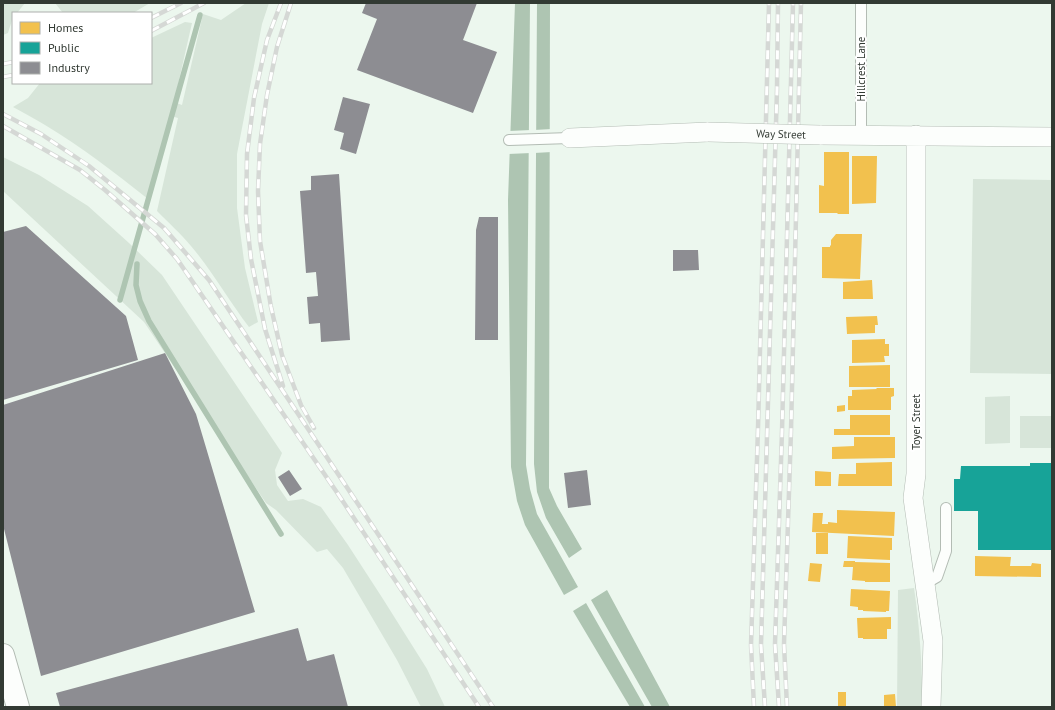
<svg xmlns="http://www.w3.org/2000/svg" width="1055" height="710" font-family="'PT Sans',sans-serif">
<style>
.green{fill:#d7e5d9}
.water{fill:#aec5b2}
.pier{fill:#ecf7ee}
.homes{fill:#f2c14e}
.public{fill:#17a398}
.industry{fill:#8d8d92}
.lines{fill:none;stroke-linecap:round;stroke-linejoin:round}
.stream{stroke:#aec5b2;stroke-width:5.5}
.service-casing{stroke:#b3bcb4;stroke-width:12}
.minor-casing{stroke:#b3bcb4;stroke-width:20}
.tertiary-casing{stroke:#b3bcb4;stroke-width:24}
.service{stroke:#fcfefc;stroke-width:10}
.minor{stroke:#fcfefc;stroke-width:19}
.tertiary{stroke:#fcfefc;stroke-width:22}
.rail-casing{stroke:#d5d8d5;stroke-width:4.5}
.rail{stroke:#fff;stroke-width:3;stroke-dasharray:9;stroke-linecap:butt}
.minor-bridge-casing{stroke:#b3bcb4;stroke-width:20;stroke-linecap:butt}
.minor-bridge{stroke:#fcfefc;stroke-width:19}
.labels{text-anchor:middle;stroke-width:4;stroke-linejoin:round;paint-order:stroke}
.street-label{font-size:11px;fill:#323a33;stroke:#fff}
</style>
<rect width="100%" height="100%" fill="#ecf7ee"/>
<path class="green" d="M3,3h22l-8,10h-4c0,6 -3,13 -5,20l-5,2z
M55,3h95l-17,10h-70z
M246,3h23l-7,21 -25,130v54l8,60 13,54 -9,5c-20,-26 -36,-55 -58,-81 -10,-12 -23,-24 -34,-35l21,-93 -7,-2 -15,62 -8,21c-33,-26 -66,-52 -103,-74 -10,-6 -21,-12 -32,-18l15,-9 12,-15h111v-45l34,-16 7,1 -18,79 8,3 21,-91 18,6z
M3,157l36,18 49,31 41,37 33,32 120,178 -7,17 2,15 11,16 15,-2 18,8 27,38 35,54 44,70 18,38h-24l-24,-47 -54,-92 -16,-19 -10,3 -41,-42 -10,-7 -122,-181 -141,-131z
M973,179l79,1v194l-82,-1z
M1010,396v47l-25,1v-47z
M1020,416h32v32h-32z
M914,588c6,40 8,79 9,119h-26l1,-117z"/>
<path class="water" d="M515,3h15l-4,462 4,24 7,25 41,73 -14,8 -39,-70 -8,-24 -6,-34 -3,-267z
M537,3h13l-1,485 8,18 25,43 -13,9 -23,-40 -9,-26 -3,-28z
M607,590l63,117h-18l-61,-107z
M586,603l59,104h-15l-57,-96z"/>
<path class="pier" d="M552,129v23l-18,1v-23z
M531,130v23l-23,1 1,-23z"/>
<path class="homes" d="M824,152h25v62h-12l1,-1h-19v-28l5,1z
M852,156h25l-1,47 -24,1z
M836,234h26l-2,45 -38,-1v-31h8v-1l1,-1v-5z
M872,280l1,19h-30v-17z
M877,316l1,9h-3v8l-28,1 -1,-17z
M885,339v5h4v12h-5l1,6 -33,1v-23z
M890,365v22h-41v-21z
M876,388h18v8l-3,1v13h-43v-14h4v-6l25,-1z
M845,405v6l-8,1v-6z
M850,415h40v20h-56v-6h16z
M854,437h41v21l-63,1v-12l22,-1z
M892,462v24h-54l1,-12h17v-11z
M815,471l16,1v14h-16z
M837,510l58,2 -1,24 -82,-4 1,-19h10l-1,11h6v-2l9,1z
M816,533h12v21h-12z
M848,536l44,2v12h-2v10l-43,-2z
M975,556l36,1 -1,9h21l1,-3 9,1v13l-66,-1z
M844,561h11v1l35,1v19h-25v-1l-13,-1 1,-13h-10z
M810,563l12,1 -2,18 -12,-1z
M851,589l39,2 -1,20h-3v1l-23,-1v-1h-5v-3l-8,-1z
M891,617v12h-4v10h-24v-1h-5l-1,-20z
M838,692h8v15h-8z
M895,694l1,13h-12v-12z"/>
<path class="public" d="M1030,463h22v87h-74v-39h-24v-32h6l1,-13h69z"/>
<path class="industry" d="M366,3h111l-14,37 34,12 -24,61 -116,-43 20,-51 -15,-6z
M343,97l27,7 -14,50 -16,-5 4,-16 -10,-3z
M339,174l11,166 -29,2 -1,-19 -11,1 -2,-27 11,-1 -2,-24 -10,1 -6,-82 11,-1v-14z
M479,217h19v123h-23l1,-110z
M26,226l100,90 12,44 -135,40v-168z
M673,250h25l1,20 -26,1z
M165,353l31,61 59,198 -214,64 -38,-151v-120z
M289,470l13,19 -12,7 -12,-19z
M587,470l4,35 -23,3 -4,-35z
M298,628l9,33 27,-7 14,53h-288l-4,-14z"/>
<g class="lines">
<path class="stream" d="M137,264l-1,21 4,16 9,20 132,213
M120,300l80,-285"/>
<defs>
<path id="service" d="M861,135v-132
M509,140l61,-2
M925,584l12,-7 9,-26v-43"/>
<path id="minor" d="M820,135l232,2
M916,135v339l-3,24 20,143 -2,66
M570,138l138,-6"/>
<path id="tertiary" d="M3,655l15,52"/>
</defs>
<use href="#service" class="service-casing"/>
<use href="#minor" class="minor-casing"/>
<use href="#tertiary" class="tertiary-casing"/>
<use href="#service" class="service"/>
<use href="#minor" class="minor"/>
<use href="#tertiary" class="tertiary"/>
<defs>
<path id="rail" d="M281,3l-14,37 -13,58 -7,56 -1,61 5,44 14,70 18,57
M291,3l-14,44 -10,48 -7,49 -2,47 2,50 11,66 11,48 19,50 13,23
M151,18l30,-15
M151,31l53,-28
M3,64l10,-2
M3,77l10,-2
M3,114l38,20 48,32 75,62 45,52 284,427
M3,126l77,44 25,20 50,44 22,25 159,232 143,216
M754,707l-3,-62 7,-217 11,-425
M765,707l-4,-62 16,-556 1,-86
M779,707l-4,-63 7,-213 11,-428
M787,707l-3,-63 7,-213 10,-428"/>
</defs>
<use href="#rail" class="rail-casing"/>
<use href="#rail" class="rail"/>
<defs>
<g id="minor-bridge">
<path id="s1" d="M708,132l112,3"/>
</g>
</defs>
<use href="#minor-bridge" class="minor-bridge-casing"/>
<use href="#minor-bridge" class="minor-bridge"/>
</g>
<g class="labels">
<g class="street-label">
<text transform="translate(861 69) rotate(-90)" y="4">Hillcrest Lane</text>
<text dy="4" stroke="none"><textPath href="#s1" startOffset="73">Way Street</textPath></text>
<text transform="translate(916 422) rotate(-90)" y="4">Toyer Street</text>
</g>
</g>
<rect width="1055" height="710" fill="none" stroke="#323a33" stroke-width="8"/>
<rect x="12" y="12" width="140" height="72" fill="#ffffff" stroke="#adb0ad"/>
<rect x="20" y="22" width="20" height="12" fill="#f2c14e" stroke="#adb0ad"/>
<text x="48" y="32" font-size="12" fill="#323a33">Homes</text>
<rect x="20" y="42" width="20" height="12" fill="#17a398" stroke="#adb0ad"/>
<text x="48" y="52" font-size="12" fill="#323a33">Public</text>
<rect x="20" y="62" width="20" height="12" fill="#8d8d92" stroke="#adb0ad"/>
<text x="48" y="72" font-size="12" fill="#323a33">Industry</text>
</svg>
